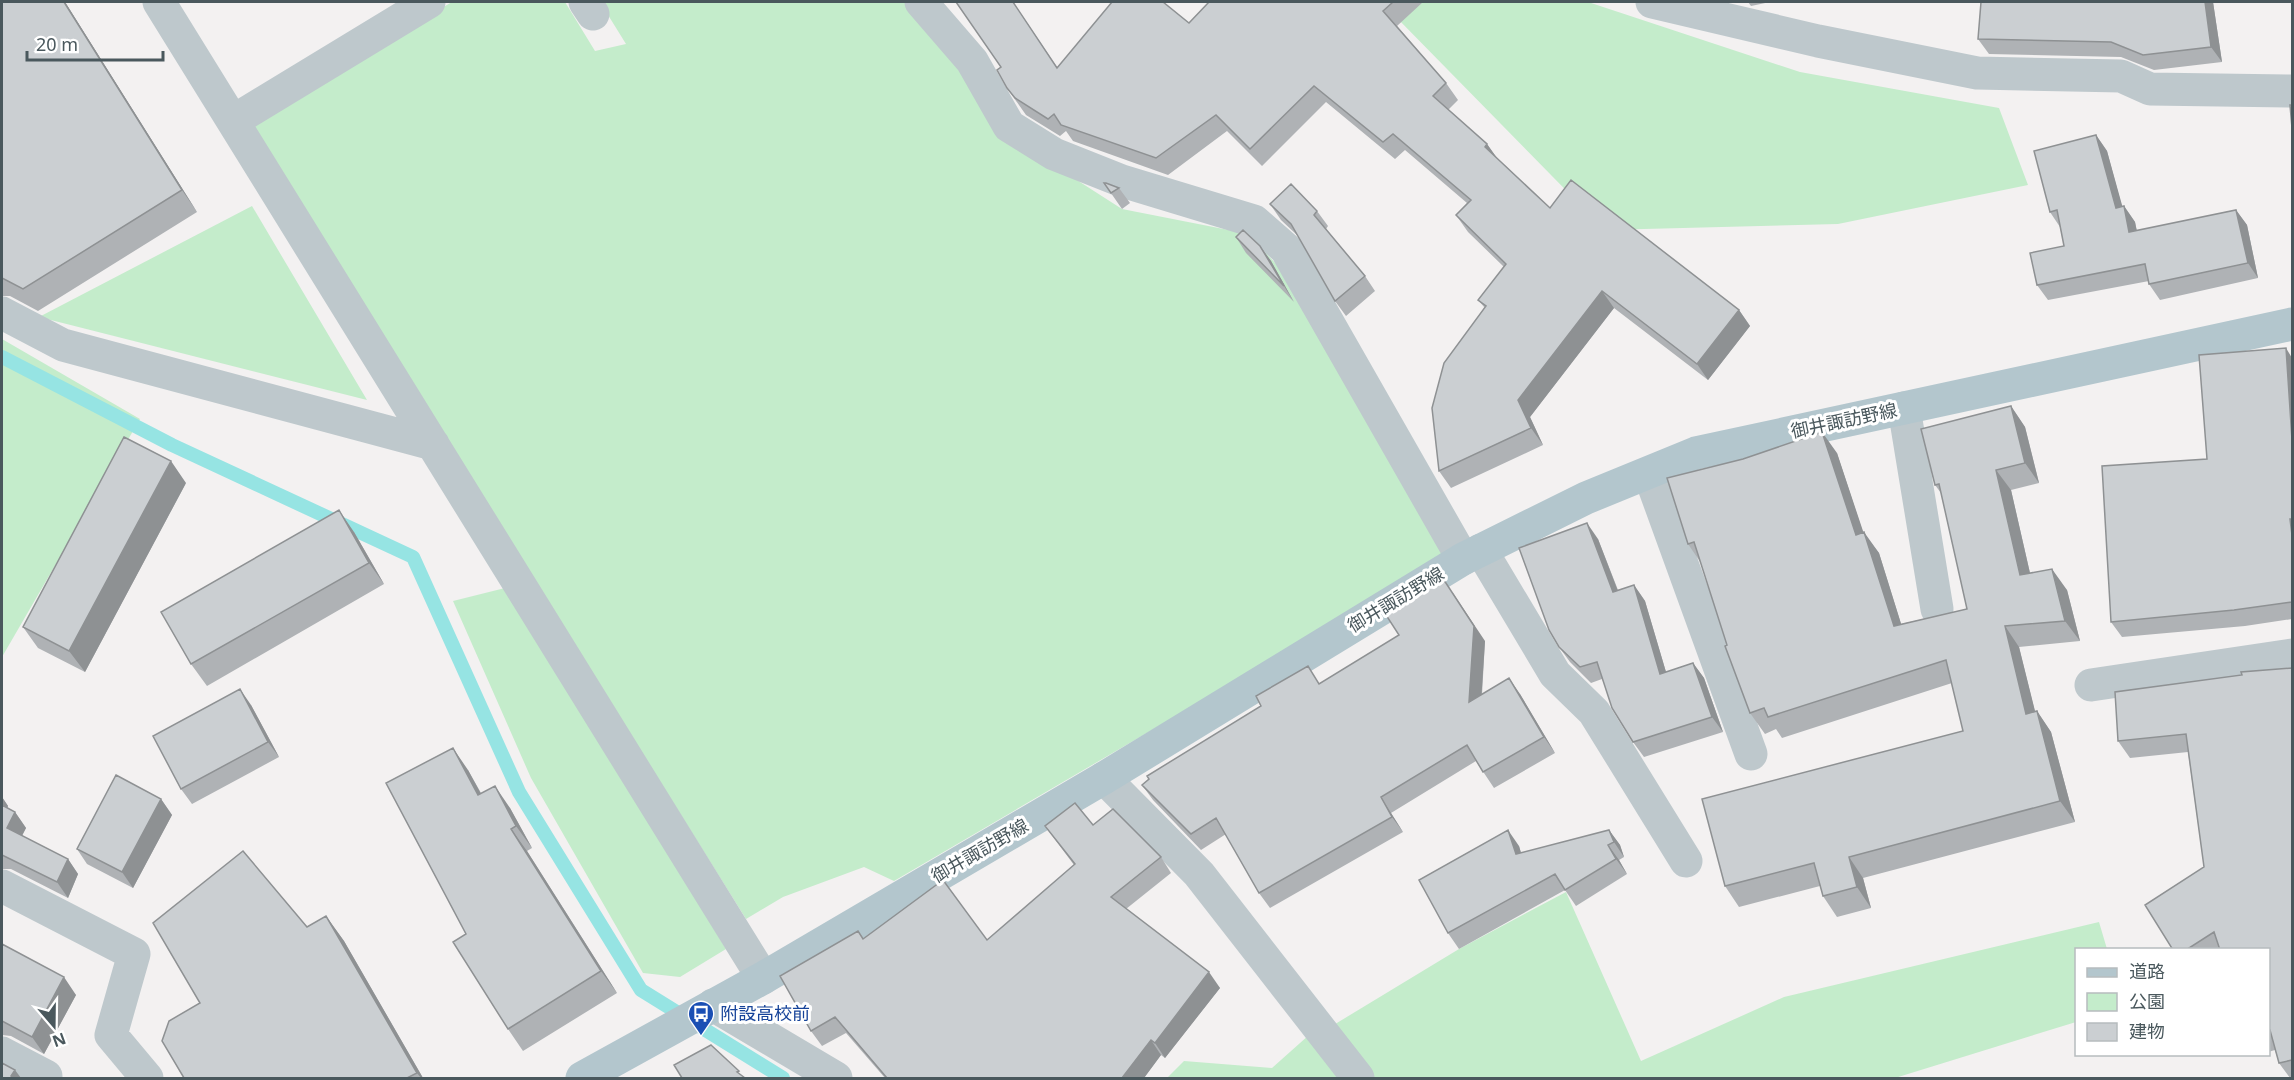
<svg xmlns="http://www.w3.org/2000/svg" width="2294" height="1080" font-family="'Noto Sans','Noto Sans JP',sans-serif">
<style>
.green{fill:#c4eccb}
.lines{fill:none;stroke-linecap:round;stroke-linejoin:round}
.stream{stroke:#96e4e3;stroke-width:14}
.minor{stroke:#bec8cc;stroke-width:33}
.major{stroke:#b3c6cd;stroke-width:33}
.wall{fill:#afb2b5}
.shaded-wall{fill:#8e9193}
.building{fill:#cbcfd2;stroke:#8e9193;stroke-width:1.5}
.labels{text-anchor:middle;stroke-width:6;stroke-linejoin:round;paint-order:stroke}
.street-label{font-size:18px;fill:#4a585d;stroke:#fff}
.transit-label{font-size:18px;fill:#164399;stroke:#fff;text-anchor:start}
</style>
<rect width="100%" height="100%" fill="#f3f1f1"/>
<path class="green" d="M452,2h113l30,49 31,-7 -26,-42h308l56,63 38,67 120,77 127,25 38,42 162,280 -555,325 -30,-14 -81,30 -37,22 -437,-698 -59,-99z
M1385,2h203l212,70 199,36 29,77 -190,39 -233,6 -210,-214z
M252,206l115,194 -328,-83z
M2,339l138,80 -138,238z
M509,587l217,362 -46,28 -37,-4 -112,-195 -78,-177z
M1566,892l75,169 143,-64 315,-75 8,27 -31,1v72l-181,56h-537l-36,-46 137,-83z
M1309,1035l38,43h-180l17,-17 88,7z"/>
<g class="lines">
<path class="stream" d="M2,357l170,88 241,112 106,235 122,198 142,88"/>
<path class="minor" d="M159,2l604,976
M585,2l8,12
M921,2l51,59 37,65 45,28 68,27 132,40 32,28 177,310
M1652,2l166,39 159,32 144,3 29,13 142,2
M233,121l196,-119
M2,313l61,32 370,99
M1904,408l33,201
M1649,473l102,281
M1481,550l74,124 39,38 92,149
M2091,685l201,-30
M1104,778l95,96 159,204
M2,886l132,68 -23,81 36,43
M713,1005l123,73
M2,1053l44,23"/>
<path class="major" d="M582,1078l181,-100 341,-200 359,-219 123,-61 110,-45 596,-129"/>
</g>
<path class="wall" d="M2,2h63l132,210 -159,99 -28,-15h-8z
M956,2h57l44,65 132,-44 20,-21h214l-26,24 49,57 12,17 -10,10 39,34 10,14 53,50 189,102 11,16 -42,54 -94,-72 -84,109 13,28 -92,43 -12,-17 46,-163 -7,-8 26,-33 -36,-35 -12,-17 11,-12 -62,-53 -10,9 -69,-57 -64,64 -35,-35 -59,44 -95,-34 -7,-10 -6,5 -34,-21 -19,-27 -6,-21z
M1748,2h22l-19,4z
M1981,2h232l9,60 -68,8 -33,-13 -132,-3 -11,-15z
M2096,135l11,16 15,56 2,-1 11,16 2,9 99,-21 11,15 11,53 -98,22 -11,-16v-3l-101,19 -11,-15 27,-39 -4,-19 -10,-15z
M1104,183l15,5 11,15 -8,6z
M1270,204l47,7 11,15 -2,3 39,47 10,15 -29,25 -11,-15 -37,-65 -17,-16z
M1236,237l24,9 11,15 23,41 -48,-49z
M2292,358v261l-47,7 -123,11 -11,-15 96,-163z
M2011,406l14,21 14,56 -28,7 19,83 37,17 13,51 -61,6 16,65 2,-1 14,21 24,90 -212,56 8,30 -34,9 -14,-21 -3,-10 -81,21 -14,-21 238,-155 -11,-48 -170,55 -6,-9 -11,5 -15,-21 -23,-68 -26,-82 -13,-19 149,-91 26,80 16,20 22,71 66,-15 -26,-116 -6,-8z
M186,483l-101,189 -47,-24 -15,-21z
M354,532l30,52 -177,102 -16,-22z
M1598,539l20,51 16,-5 11,16 21,71 27,-9 11,15 19,54 -79,25 -11,-15 -31,-63 -11,4 -21,-21 -11,-15z
M1485,641l-3,54 38,-1 35,59 -61,35 -18,-27 -85,52 12,19 -133,76 -11,-15 -33,-59 -25,16 -48,-50 -11,-15 178,-102z
M2292,668v410h-2l-11,-15 -4,-13 -7,2v-102h-95l31,-83 -16,-115 -58,6 -12,-17z
M251,705l28,52 -87,47 -11,-15z
M468,770l13,23 29,15 22,40 -5,3 90,142 -94,58 -15,-22 -42,-95z
M2,797l6,9 -1,2 8,4 11,16 -4,8 46,23 10,15 -10,24 -57,-29h-9z
M161,799l11,16 -39,73 -46,-24 -10,-15z
M1093,825l68,32 10,16 -45,36 94,79 -55,70 -4,-3 -17,23h-259l-39,-45 -24,13 -11,-15 47,-100 6,8 123,1 87,-75 -29,-39z
M1609,830l11,15 4,12 -5,3 8,14 -51,32 -11,-16 -106,59 -11,-16 71,-87 2,7z
M326,916l18,25 79,137h-239l16,-75 107,-76z
M2,944l74,51 -32,59 -33,-18 -9,-1z"/>
<path class="shaded-wall" d="M64,2h1l132,210 -15,-22z
M2205,2h8l9,60 -11,-15z
M2096,135l11,16 20,72 -11,-15z
M1487,144l12,17 -14,-14z
M2124,206l11,16 5,26 -11,-16z
M2236,210l11,15 11,53 -10,-15z
M1260,246l11,15 23,41 -10,-16z
M1602,291l12,17 -84,109 13,28 -12,-17 -13,-28z
M1739,310l11,16 -42,54 -11,-16z
M2286,348l6,10v82z
M2011,406l14,21 14,56 -14,-20z
M1822,432l15,21 34,102 -15,-20z
M171,461l15,22 -101,189 -16,-21z
M1996,470l15,20 24,105 -15,-20z
M339,510l15,22 30,52 -15,-21z
M1587,523l11,16 26,68 -11,-15z
M1864,532l15,21 29,93 -14,-20z
M2052,569l15,21 13,51 -15,-20z
M1634,585l11,16 26,88 -11,-15z
M1453,593l32,48 -5,77 -11,-16z
M2005,626l14,21 22,88 -15,-21z
M1693,663l11,15 19,54 -11,-15z
M1509,678l11,16 35,59 -11,-16z
M240,689l11,16 28,52 -11,-15z
M2037,711l14,21 24,90 -15,-21z
M453,748l15,22 25,46 -15,-21z
M495,786l15,22 22,40 -16,-22z
M2,797l6,9 -5,10 -1,-2z
M1381,797l10,16 12,19 -11,-15z
M161,799l11,16 -39,73 -11,-16z
M15,812l11,16 -8,15 -11,-15z
M511,829l16,22 90,142 -16,-22z
M1508,830l11,16 7,24 -10,-16z
M1609,830l11,15 4,12 -10,-15z
M1608,845l11,15 8,14 -11,-15z
M1849,857l14,21 8,30 -14,-21z
M68,859l10,15 -10,24 -11,-16z
M326,916l18,25 79,137h-2l-4,-5z
M1209,972l11,16 -55,70 -10,-15z
M64,977l12,18 -32,59 -12,-17z
M1151,1040l10,15 -17,23h-22z
M15,1070l6,8h-8l-2,-2z"/>
<path class="building" d="M2,2h62l118,188 -159,99 -21,-11z
M956,2h57l44,66 55,-66h51l26,21 20,-21h184l-10,9 63,72 -13,13 54,48 -2,3 65,61 21,-28 168,130 -42,54 -95,-73 -84,109 13,28 -92,43 -7,-63 12,-45 42,-57 -8,-6 28,-36 -50,-49 15,-15 -78,-66 -10,8 -69,-56 -64,63 -34,-34 -60,43 -95,-33 -7,-11 -6,5 -33,-21 -8,-10 -10,-18 4,-3z
M1981,2h224l6,45 -68,8 -32,-13 -133,-3z
M2290,105h2v23z
M2096,135l20,73 8,-2 5,26 107,-22 12,53 -99,21 -4,-20 -108,21 -7,-32 34,-7 -7,-36 -7,2 -16,-61z
M1104,183h2l13,5 -8,5z
M1291,184l26,27 -3,4 51,61 -30,25 -44,-77 -21,-20z
M1243,230l17,16 24,40 -48,-49z
M2286,348l6,92v79h-2l2,16v67l-58,8 -123,12 -9,-156 105,-7 -8,-104z
M2011,406l14,57 -29,7 24,105 32,-6 13,52 -60,5 21,88 11,-3 23,90 -211,56 8,30 -34,9 -9,-33 -89,23 -23,-87 261,-68 -17,-71 -178,57 -4,-9 -14,5 -25,-67 2,-1 -33,-103 -6,2 -21,-66 76,-19 79,-27 34,103 8,-3 30,94 73,-17 -28,-125 -4,1 -14,-56z
M124,437l47,24 -102,190 -46,-24z
M339,510l30,53 -178,101 -30,-52z
M1587,523l26,69 21,-7 26,89 33,-11 19,54 -79,25 -21,-34 -15,-46 -17,5 -21,-20 -10,-17 -30,-82z
M1442,577l32,49 -5,76 40,-24 35,59 -61,35 -16,-27 -86,52 11,20 -133,76 -43,-75 -25,16 -49,-49 7,-6 -2,-3 114,-70 -5,-10 52,-30 11,18 80,-49 -13,-20z
M2292,668v392l-13,3 -9,-33 -2,1v-81h-48l-6,-18 -28,18h-13l-28,-45 59,-38 -18,-133 -68,7 -3,-49 127,-17 -1,-3z
M240,689l28,53 -87,47 -28,-53z
M453,748l25,47 17,-9 21,40 -5,3 90,142 -93,58 -55,-87 13,-8 -80,-151z
M116,775l45,24 -39,73 -45,-23z
M1075,803l18,22 20,-16 48,48 -50,40 98,75 -54,71 -4,-3 -29,38h-235l-52,-61 -24,14 -31,-55 78,-45 5,8 80,-59 44,60 88,-76 -30,-38z
M2,805l13,7 -8,16 61,31 -11,23 -55,-27z
M1508,830l8,24 93,-24 5,12 -6,3 8,14 -51,31 -10,-16 -107,59 -29,-53z
M243,851l64,76 19,-11 91,157 -10,5h-223l-22,-37 7,-20 31,-18 -47,-80z
M2,944l62,33 -32,60 -30,-16z
M711,1045l28,26 -2,1 8,6h-63l-8,-13z
M2,1063l13,7 -4,6 4,2h-13z"/>
<defs>
<symbol id="bus-pin" viewBox="-11 -11 22 30"><path d="M0 17L-7.5 6A9.5 9.5 0 1 1 7.5 6Z" fill="#1a4fb4" stroke="#fff"/><path d="M-5-6H5V4H4V6H2V4H-2V6H-4V4H-5ZM-3.5-4V0h7V-4ZM-3.5 1.2v1.5H-2V1.2ZM2 1.2v1.5H3.5V1.2Z" fill="#fff"/></symbol>
</defs>
<g fill-rule="evenodd">
<use href="#bus-pin" x="686" y="999" width="30" height="40"/>
</g>
<g class="labels">
<g class="street-label">
<text transform="translate(1844 421) rotate(-12)" y="6">御井諏訪野線</text>
<text transform="translate(1396 600) rotate(-31)" y="6">御井諏訪野線</text>
<text transform="translate(980 851) rotate(-30)" y="6">御井諏訪野線</text>
</g>
<g class="transit-label">
<text x="720" y="1020">附設高校前</text>
</g>
</g>
<rect width="2294" height="1080" fill="none" stroke="#4a585d" stroke-width="6"/>
<rect x="2075" y="948" width="195" height="108" fill="#ffffff" stroke="#b7bcbe" stroke-width="1.5"/>
<rect x="2087" y="968" width="30" height="9" fill="#b3c6cd" stroke="#b7bcbe" stroke-width="1.5"/>
<text x="2129" y="978" font-size="18" fill="#4a585d">道路</text>
<rect x="2087" y="993" width="30" height="18" fill="#c4eccb" stroke="#b7bcbe" stroke-width="1.5"/>
<text x="2129" y="1008" font-size="18" fill="#4a585d">公園</text>
<rect x="2087" y="1023" width="30" height="18" fill="#cbcfd2" stroke="#b7bcbe" stroke-width="1.5"/>
<text x="2129" y="1038" font-size="18" fill="#4a585d">建物</text>
<g transform="translate(54 1026) rotate(160)" stroke="#ffffff" stroke-width="4.5" paint-order="stroke">
<path d="M0-4.5L10 22L0 15L-10 22Z" fill="#4a585d"/>
<text y="-9" font-size="16" font-weight="bold" text-anchor="middle" fill="#4a585d">N</text>
</g>
<path d="M27 51v9h136v-9" fill="none" stroke="#4a585d" stroke-width="3"/>
<text x="36" y="51" font-size="18" fill="#4a585d" stroke="#ffffff" stroke-width="4.5" paint-order="stroke">20 m</text>
</svg>
